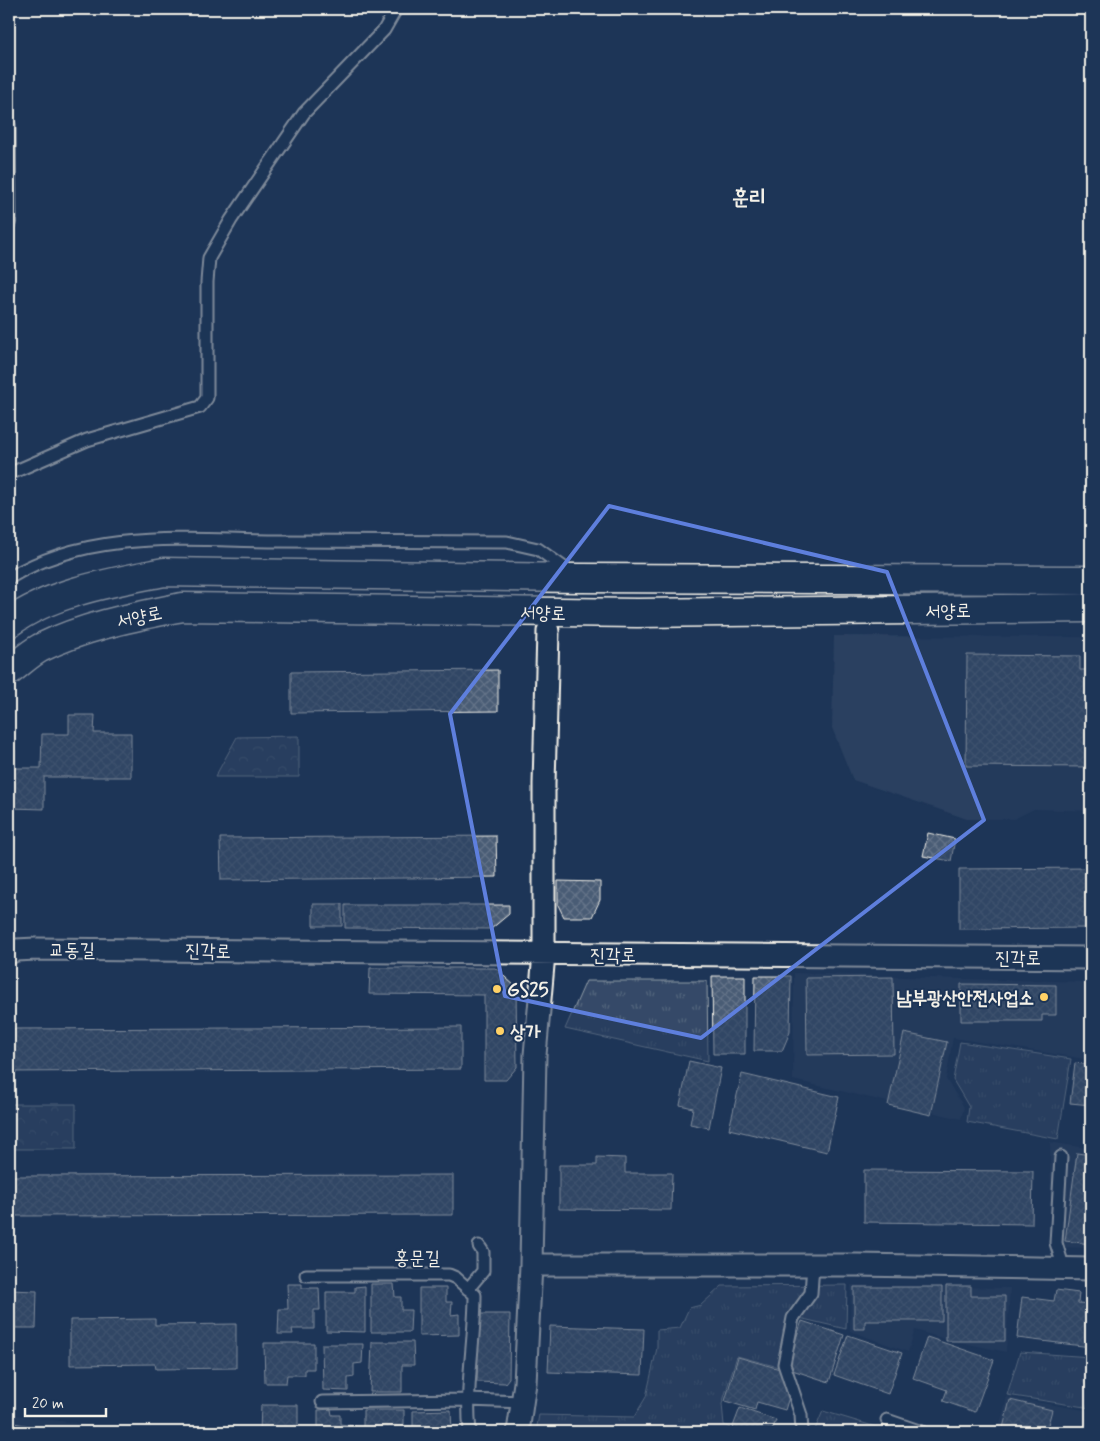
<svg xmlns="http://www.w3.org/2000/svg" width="1100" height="1441" font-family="Mynerve,'Poor Story',sans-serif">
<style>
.built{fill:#2a4060}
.grass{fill:url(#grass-tufts);stroke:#949ea8}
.park{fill:url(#park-crowns);stroke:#949ea8}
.building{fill:url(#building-cross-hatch);stroke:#f4f1e8}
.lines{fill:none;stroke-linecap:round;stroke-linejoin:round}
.service-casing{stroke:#f4f1e8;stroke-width:15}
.minor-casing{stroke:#f4f1e8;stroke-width:25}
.secondary-casing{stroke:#f4f1e8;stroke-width:31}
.service{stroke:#1d3557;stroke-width:11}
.minor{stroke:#1d3557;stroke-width:21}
.secondary{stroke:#1d3557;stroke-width:28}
.marked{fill:none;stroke:#5e7fdd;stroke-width:4;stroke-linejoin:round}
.poi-dot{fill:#ffd166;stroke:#1d3557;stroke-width:2}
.labels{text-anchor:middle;stroke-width:4;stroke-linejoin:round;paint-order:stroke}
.street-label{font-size:19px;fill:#f4f1e8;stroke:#1d3557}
.poi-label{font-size:19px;font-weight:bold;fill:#f4f1e8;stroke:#1d3557;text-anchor:start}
.quarter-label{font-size:21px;font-weight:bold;fill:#f4f1e8;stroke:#1d3557}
</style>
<defs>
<pattern id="grass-tufts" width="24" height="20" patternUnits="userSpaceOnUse" patternTransform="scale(1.25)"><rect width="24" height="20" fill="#354a67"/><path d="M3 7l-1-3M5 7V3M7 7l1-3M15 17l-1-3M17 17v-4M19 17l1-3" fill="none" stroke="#53657d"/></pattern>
<pattern id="park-crowns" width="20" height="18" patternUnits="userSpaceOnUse" patternTransform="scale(1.25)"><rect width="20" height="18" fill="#354a67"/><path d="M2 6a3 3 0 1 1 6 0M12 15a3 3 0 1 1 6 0" fill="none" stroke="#53657d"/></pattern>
<pattern id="building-cross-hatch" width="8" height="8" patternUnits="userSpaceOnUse" patternTransform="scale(1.25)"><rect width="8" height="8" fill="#485b74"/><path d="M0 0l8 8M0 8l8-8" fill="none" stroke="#637388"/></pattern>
</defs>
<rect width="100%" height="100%" fill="#1d3557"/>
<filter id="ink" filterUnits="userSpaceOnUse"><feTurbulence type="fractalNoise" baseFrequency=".02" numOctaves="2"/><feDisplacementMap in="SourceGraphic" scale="10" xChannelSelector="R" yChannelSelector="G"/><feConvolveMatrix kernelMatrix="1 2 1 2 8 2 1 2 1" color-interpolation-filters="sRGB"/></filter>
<g filter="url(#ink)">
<path class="built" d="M834,636l247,1 10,3v171l-57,-2 -20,10h-47l-114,-39 -21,-52z
M794,973l169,6 128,3v78l-138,-22 -7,41 18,28 -3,12 -168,-39z
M1050,1142l41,7v99l-40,-1z
M851,1285l159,3 -4,64 -61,-13 -30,-9 -7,22 -58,-21z
M1007,1397l84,14v21h-93z
M9,1414l66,9 50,9h-116z"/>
<path class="grass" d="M586,981h121l1,80 -143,-32z
M960,1042l111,17 -13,80 -91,-17 2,-15 -16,-27z
M847,1285l-1,44 -47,-11 -13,51 -49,-13 -15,48 2,21 6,3 -1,4h-193l3,-17 95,2 12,-20 11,-49v-18l23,-2 9,-20 12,-3 21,-19z
M1020,1352l71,5v51l-84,-13z
M823,1411l70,21h-79z"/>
<path class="park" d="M299,736v41h-84l22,-40z
M9,1104h67v45h-67z"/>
<path class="building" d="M967,655l113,1v14h11v97l-125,-1z
M498,670v41l-207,2v-41z
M69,715h26l-1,18h37v44h-87v32l-34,-1 -1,7v-65h6v18h26l1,-34h27z
M928,833l27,6 -4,22 -28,-5z
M496,836l1,41 -276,3 -1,-42z
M1091,868v60l-132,1v-60z
M558,881l42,1v18l-8,17h-28l-6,-12z
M313,904h29v22h-29z
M345,905h164v9l-18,15 -146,-1z
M370,968h125l21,19 1,80 -11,13h-22v-85l-115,-1z
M712,976h33v78h-32z
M755,976h36l-1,56 -8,19h-28z
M893,977l1,77 -87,1 -1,-77z
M961,984l95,1v30h-14v6h-81z
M461,1027v42l-452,3v-43z
M904,1033l43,9 -16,73 -43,-10z
M689,1061l32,7 -12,60 -19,-4 3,-16 -13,-3z
M1075,1063l16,2v40l-21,-2z
M742,1074l97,23 -12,55 -98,-23z
M1077,1153l14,2v89l-26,-3z
M597,1157l28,1v15h47l-1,37 -112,-1v-44h38z
M864,1170l169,1 -1,53 -168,-2z
M453,1175v40l-444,1v-40z
M287,1284h15v4h17l1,22h-6v19h-22l1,5h-15l1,-25h9z
M371,1284h23l1,13h6v13h10l-1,22h-39z
M365,1286v46l-39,-1v-39h29v-5z
M946,1286h25v10h34v45h-59z
M854,1287h88v34h-77v8h-11z
M419,1288h27v14h6l-1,13 8,-1v21l-40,1z
M9,1290l28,1 -1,37h-20l-7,-5z
M1056,1290l23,3 -1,10 13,1v43l-74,-9 5,-41 32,4z
M479,1314h31l-1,64 -4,5 -28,-1z
M155,1319v6l81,-1v44l-80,1 -1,-5 -85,1v-45z
M802,1321l42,14 -15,47 -43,-14z
M550,1326l94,3 -2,46 -94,-3z
M848,1335l54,18 -14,41 -54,-19z
M927,1337l67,23 -19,52 -32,-11 4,-11 -34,-12z
M372,1342h41l1,23h-12v27h-32z
M264,1343h50v26h-9v6h-18l-1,8h-21z
M322,1344h41l-1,19 -8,1v13l-6,1v13l-25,-1z
M738,1357l42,12 10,25 -5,16 -28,-8 -2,8 -30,-9z
M1010,1400l42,10 -6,22h-44z
M261,1405h37v27h-38z
M740,1408l36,12 -4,11 4,1h-45z
M331,1409l1,6h8v9l15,2v6h-37v-22z
M363,1410h41v22h-41z
M451,1410l1,22h-39v-21z
M9,1422l52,10h-52z"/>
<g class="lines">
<defs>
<path id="service" d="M9,124l1,96 -1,4
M9,474l78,-34 113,-33 7,-9v-116l2,-24 22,-38 73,-107 80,-83 12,-21
M9,578c80,-49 177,-38 266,-37 77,1 154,1 232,1l31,7 32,23
M1061,1157l-5,86 8,26
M306,1275h143l7,3 19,17c0,46 -10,91 -5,137
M468,1289l15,-18v-19l-4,-6
M322,1402l146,-2 56,2
M887,1420l35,12
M802,1432l-1,-17 -17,-51 9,-46 18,-25 2,-28"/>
<path id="minor" d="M9,953l7,-3 20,-1 1055,9
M531,1265h326l234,4
M518,1432l7,-49 6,-118 4,-210 9,-101v-170l4,-153"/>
<path id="secondary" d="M9,623c42,-31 104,-41 155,-51l414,6 513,2
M9,671c10,-7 20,-17 31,-23 45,-22 93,-31 142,-41l455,6 454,-5"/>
</defs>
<use href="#service" class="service-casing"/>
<use href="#minor" class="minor-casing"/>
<use href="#secondary" class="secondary-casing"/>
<use href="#service" class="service"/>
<use href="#minor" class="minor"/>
<use href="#secondary" class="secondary"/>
</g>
</g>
<path d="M0 0H1100V1441H0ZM609,506l278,66 97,248 -283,218 -196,-42 -55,-282z" fill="#1d3557" fill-opacity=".55" fill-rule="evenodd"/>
<path class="marked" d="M609,506l278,66 97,248 -283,218 -196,-42 -55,-282z"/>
<g class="poi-dot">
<circle cx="497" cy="989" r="5"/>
<circle cx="1044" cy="997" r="5"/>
<circle cx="500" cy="1031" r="5"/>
</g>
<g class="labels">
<g class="street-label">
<text transform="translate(948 610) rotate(-1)" y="7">서양로</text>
<text transform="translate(543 612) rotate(1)" y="7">서양로</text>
<text transform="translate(139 616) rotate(-12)" y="7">서양로</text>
<text x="72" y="956">교동길</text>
<text transform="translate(208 950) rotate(1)" y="7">진각로</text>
<text x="613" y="961">진각로</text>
<text x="1018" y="964">진각로</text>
<text x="417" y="1264">홍문길</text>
</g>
<g class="poi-label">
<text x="507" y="996">GS25</text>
<text x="1034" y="1004" text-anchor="end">남부광산안전사업소</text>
<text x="510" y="1038">상가</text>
</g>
<g class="quarter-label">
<text x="749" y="204">훈리</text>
</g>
</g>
<rect width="1100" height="1441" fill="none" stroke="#1d3557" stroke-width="30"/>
<rect x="15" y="15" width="1070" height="1411" fill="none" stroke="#f4f1e8" stroke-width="2" filter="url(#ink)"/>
<path d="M25 1408v8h81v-8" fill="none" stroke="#f4f1e8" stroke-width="2.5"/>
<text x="32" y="1408" font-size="15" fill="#f4f1e8" stroke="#1d3557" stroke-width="4" paint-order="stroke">20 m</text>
</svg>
